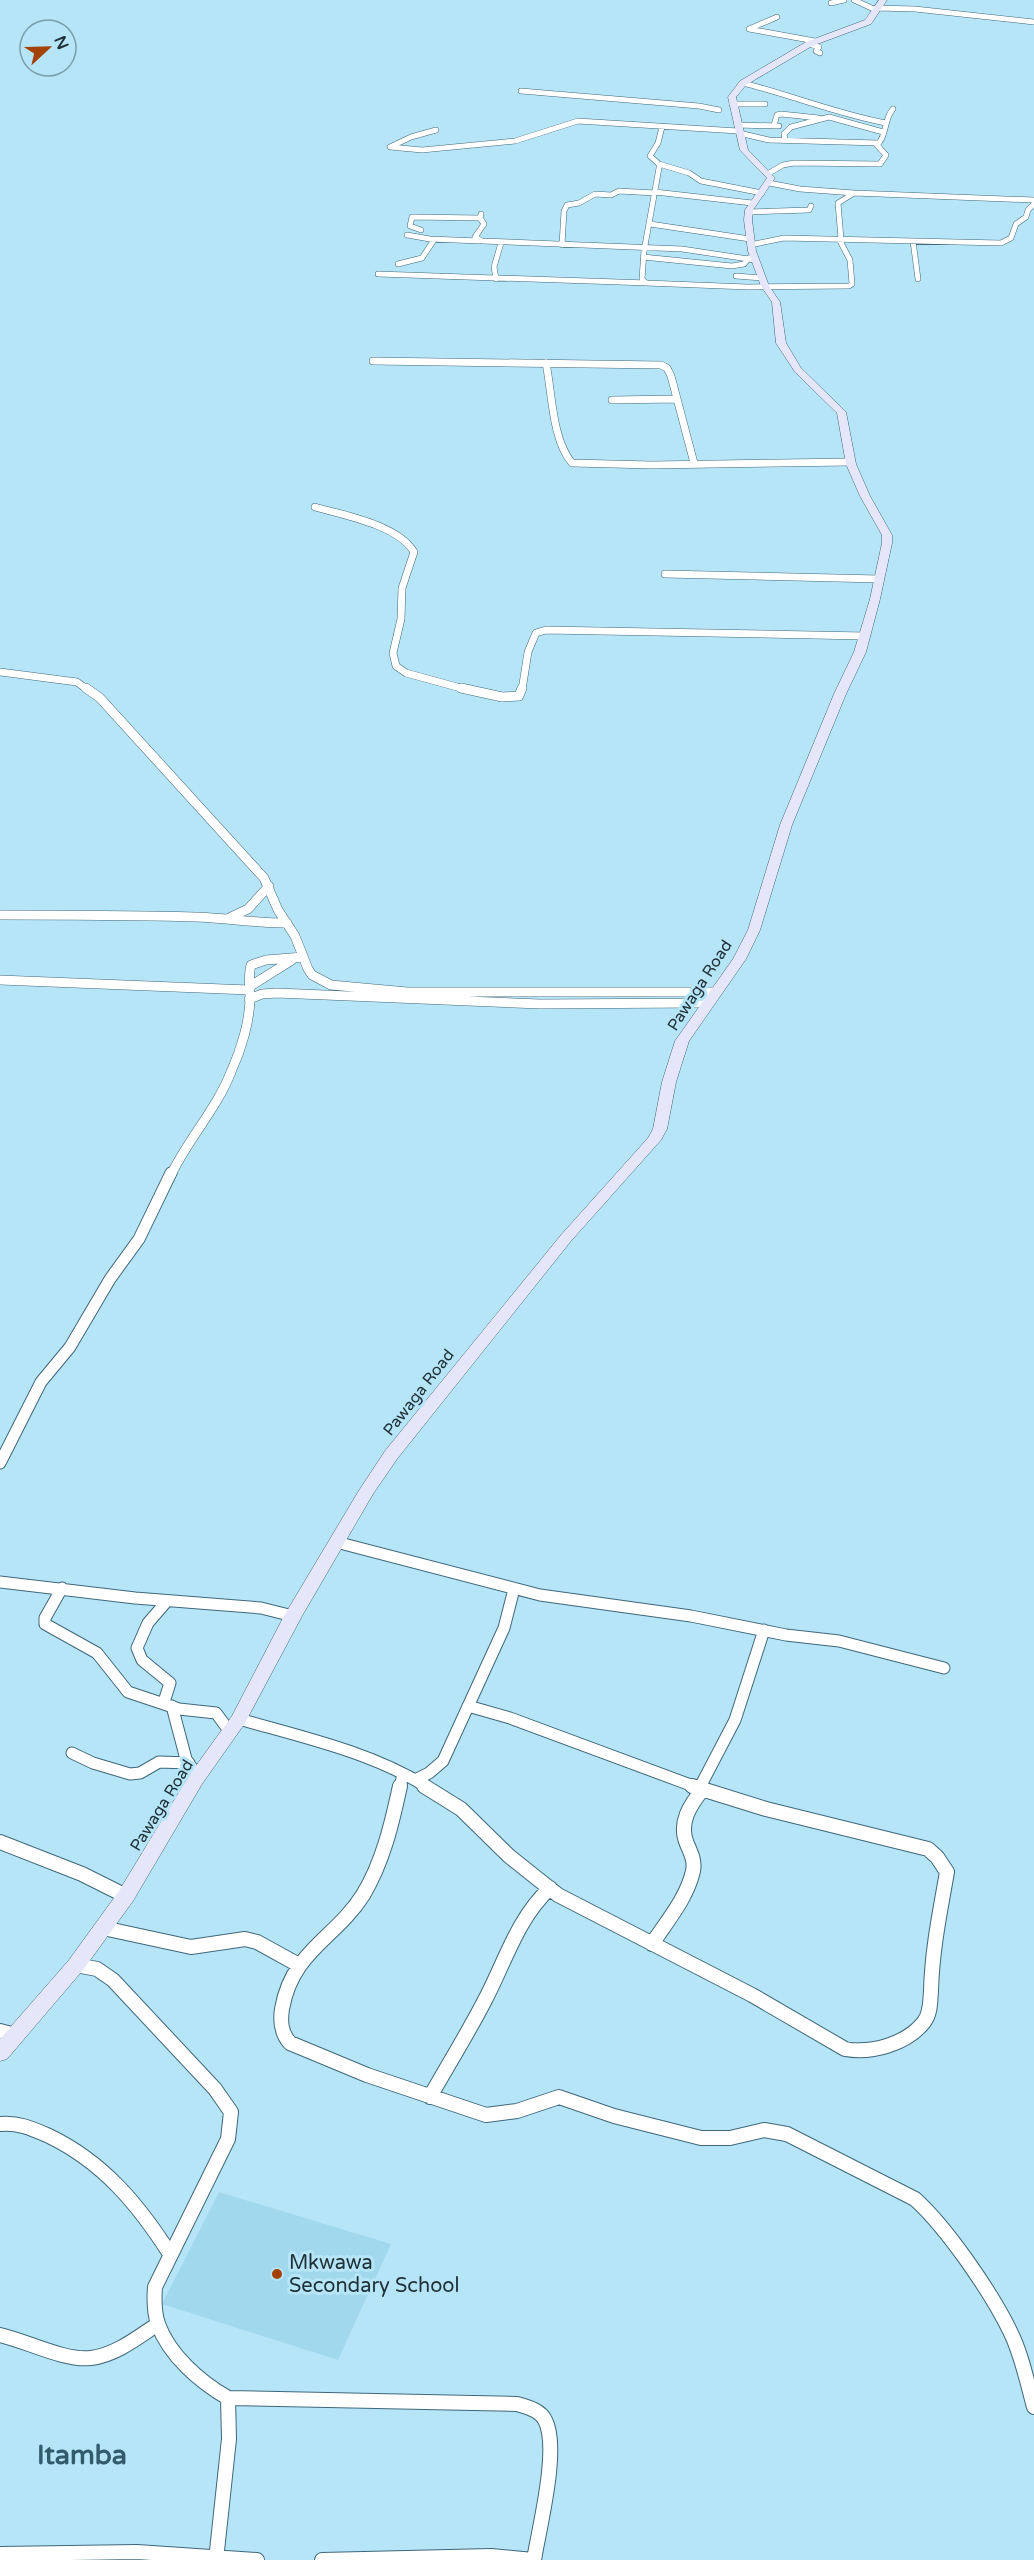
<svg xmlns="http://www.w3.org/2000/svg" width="1034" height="2560" font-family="'Varela Round',sans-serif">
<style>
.built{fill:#a1d8ed}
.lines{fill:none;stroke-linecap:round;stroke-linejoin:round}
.minor-far4-casing{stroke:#3e6879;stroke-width:6}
.minor-far3-casing{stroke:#3e6879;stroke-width:8}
.minor-far2-casing{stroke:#3e6879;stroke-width:10}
.minor-far1-casing{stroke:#3e6879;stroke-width:13}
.minor-casing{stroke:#3e6879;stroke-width:16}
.secondary-casing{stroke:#3e6879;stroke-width:1}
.minor-far4{stroke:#fff;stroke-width:5}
.minor-far3{stroke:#fff;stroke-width:7}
.minor-far2{stroke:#fff;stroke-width:9}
.minor-far1{stroke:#fff;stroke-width:11}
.minor{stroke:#fff;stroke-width:14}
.secondary{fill:#e6e6fb;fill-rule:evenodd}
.poi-dot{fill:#a44201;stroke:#b7e5f8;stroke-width:2}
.labels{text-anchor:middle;stroke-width:6;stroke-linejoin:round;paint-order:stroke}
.street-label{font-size:16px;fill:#203239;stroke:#b7e5f8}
.near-poi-label{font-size:20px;fill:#203239;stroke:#b7e5f8;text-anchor:start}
.near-district-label{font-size:27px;font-weight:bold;fill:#325c6c;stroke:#b7e5f8}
</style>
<rect width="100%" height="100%" fill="#b7e5f8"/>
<path class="built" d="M219,2192l172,52 -53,116 -176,-56z"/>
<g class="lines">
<defs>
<path id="minor-far4" d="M854,0l22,10
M831,3l13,-3
M876,8l39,1 119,13
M777,17l-28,12 66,12
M809,44l10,3 -3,4 4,2
M743,83c48,12 94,31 143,40
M521,91l178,15 20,4
M732,104h33
M737,125l42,1
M774,125l3,-10 4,-1 38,4
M662,127l-4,16 -8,13 9,8v4l-15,83 -2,28 4,4 102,4 101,-1 3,-2 -2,-24 -11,-21
M436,130l-25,7 -21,10 32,3 93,-9 63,-20 160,10
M739,133l30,7 110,3c8,-10 5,-24 14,-34
M785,140l-1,-6 7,-7 38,-10 54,15
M659,164l30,9 12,8 61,12
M769,173l14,-8 11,-2 86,1 6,-9 -10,-11
M769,183l31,6 54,4
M655,192l97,11
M749,212l60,-2 2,-4
M481,214l-1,4 4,6 -9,13 7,4 200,8 73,11
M650,224l100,15
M421,230l-11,-4 2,-9 68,1
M407,235l23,4 50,2
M841,239l-3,-36 16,-10 180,7
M913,241l5,38
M562,245l2,-34 3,-6 12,-2 16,-9 16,1 8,-4 36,2
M750,245l34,-7 217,5 10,-5 5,-14 10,-7 2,-7 6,-6
M643,257l89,9 12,-2 5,-6
M398,264l24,-6 12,-18
M378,274l270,9
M736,276l26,2
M496,279l-2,-12 7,-24"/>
<path id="minor-far3" d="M373,361l288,4 6,3 4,8 23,87
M546,363c6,29 6,77 26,100l80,2 198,-3
M612,400l64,-1
M315,507c29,8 83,18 99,45l-12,36 -1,31 -8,34 3,13 10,7 62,17
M665,574l214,5
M0,672l77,10 11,8
M522,690l6,-38 8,-19 10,-3 319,6"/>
<path id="minor-far2" d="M86,688l14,10 164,180 14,32 17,26 13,33 4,6 19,10 76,7h309
M461,688l41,9 17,-1 3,-8
M0,915c65,0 130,0 195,2 31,1 61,6 92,6
M229,918l19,-9 21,-23
M0,980l249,10
M249,987l43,-27
M249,999l13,-5 15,-1 263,11 157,-1 14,-4
M171,1175c17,-36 45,-65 60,-103 10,-22 19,-51 19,-75 0,-12 -2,-21 1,-32l15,-5 37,-3"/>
<path id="minor-far1" d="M0,1463l41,-81 29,-35 40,-68 29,-40 32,-66
M336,1542l204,53 151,21 95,19 53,6 105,27
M0,1582l135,16 126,10 32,8
M62,1588l-17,30v6l52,29 31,39 51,17 37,4 14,19
M164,1702l6,-19 -28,-23 -5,-12 11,-25 19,-22
M172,1706l14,53 6,9
M468,1706l42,12 186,69
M239,1719c63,18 132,33 188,68
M72,1753l21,10 37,11 10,-1 19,-11 30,1
M415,1780l14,-7 14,-12 61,-133 10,-39
M400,1787l3,-13
M700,1787l35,-67 29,-90"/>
<path id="minor" d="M400,1786c-8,37 -17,76 -37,109 -28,44 -71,56 -81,114 -2,13 -1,24 8,34l77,32 119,40 31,-4 42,-14 55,19 87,22h29l34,-8 23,4 128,65c32,29 76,93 95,132 12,24 17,51 24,76
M424,1786l37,23 48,47 49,39 194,100 93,54c26,5 62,-5 79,-27 7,-9 6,-21 7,-31 1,-41 9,-79 16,-119l-10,-15 -9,-8 -162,-40 -74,-23
M700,1788l1,-2
M0,1842l82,32 44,22
M103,1928l88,19 54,-8 12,3 40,22
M652,1944c15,-23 35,-46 41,-73 2,-10 -2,-18 -6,-27 -9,-21 3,-39 16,-55
M76,1965l21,4 16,11 102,109 16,23 -3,27 -73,148c-1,13 -1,25 3,37 11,31 42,58 70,74l289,6c10,3 23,6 28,16 15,28 -6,108 -11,140
M0,2031l15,4
M430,2097c18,-32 38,-64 55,-97 21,-40 32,-81 65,-112
M0,2124c18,-2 33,5 49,12 54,26 89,68 121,118
M0,2335c27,6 64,26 91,23 25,-3 47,-21 67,-34
M0,2554l137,-2 120,8
M216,2560l13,-121 -1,-41
M322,2560l169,-4 42,4"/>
<path id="secondary" d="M879,0h8l-16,24 -59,22 -66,39 -10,12 12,53 27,28 -22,32 -1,10 4,31 13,35 11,16 6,41 15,25 45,44 10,52 14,32 22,39v8l-12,56 -14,53 -20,42 -54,131 -32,105 -14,29 -57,82 -13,41 -9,47 -6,11 -90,101 -174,218 -24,35 -71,122 -57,107 -43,61 -69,117 -50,69 -76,89 -7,2v-22l69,-79 50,-69 71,-117 42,-58 52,-100 74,-124 27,-41 176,-216 87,-97 5,-9 9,-47 13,-41 58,-82 15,-29 32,-105 54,-131 20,-42 16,-53 12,-56v-8l-22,-39 -14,-32 -9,-51 -42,-41 -19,-29 -4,-41 -11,-16 -13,-35 -4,-31 1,-10 22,-32 -27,-28 -12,-53 12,-16 66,-39 59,-22z"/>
</defs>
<use href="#minor-far4" class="minor-far4-casing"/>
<use href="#minor-far3" class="minor-far3-casing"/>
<use href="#minor-far2" class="minor-far2-casing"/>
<use href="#minor-far1" class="minor-far1-casing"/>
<use href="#minor" class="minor-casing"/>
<use href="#secondary" class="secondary-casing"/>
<use href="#minor-far4" class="minor-far4"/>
<use href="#minor-far3" class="minor-far3"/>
<use href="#minor-far2" class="minor-far2"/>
<use href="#minor-far1" class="minor-far1"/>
<use href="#minor" class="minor"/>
<use href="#secondary" class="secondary"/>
</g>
<circle class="poi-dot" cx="277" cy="2274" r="6"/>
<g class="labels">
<g class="street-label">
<text transform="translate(699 985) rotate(-57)" y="6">Pawaga Road</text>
<text transform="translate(418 1392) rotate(-52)" y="6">Pawaga Road</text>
<text transform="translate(161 1805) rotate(-58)" y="6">Pawaga Road</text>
</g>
<g class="near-poi-label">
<text x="289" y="2269">Mkwawa<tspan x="289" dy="23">Secondary School</tspan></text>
</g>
<g class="near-district-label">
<text x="82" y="2464">Itamba</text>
</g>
</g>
<g transform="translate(48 48) rotate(68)"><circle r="28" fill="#b7e5f8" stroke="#7b9dac" stroke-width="1.5"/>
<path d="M0-4.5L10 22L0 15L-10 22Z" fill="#a44201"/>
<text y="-9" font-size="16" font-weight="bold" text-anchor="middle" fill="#203239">N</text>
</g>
</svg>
